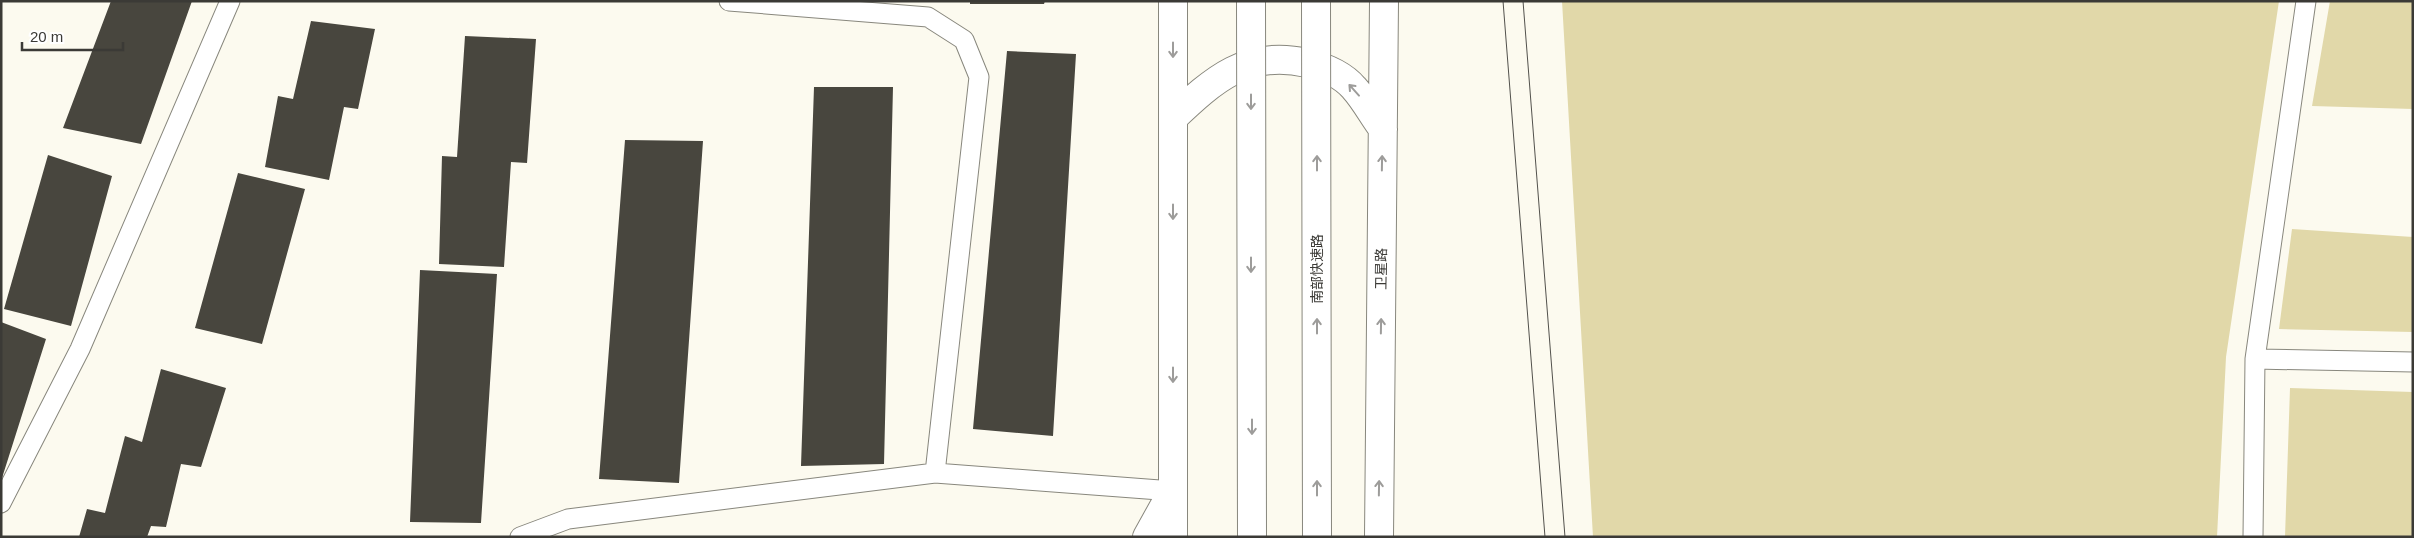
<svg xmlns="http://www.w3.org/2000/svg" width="2414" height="538" font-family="Arial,'Noto Sans SC',sans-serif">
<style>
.green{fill:#e1d8a9}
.building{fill:#48463e}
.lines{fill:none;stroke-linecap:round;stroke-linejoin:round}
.service-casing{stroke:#88877d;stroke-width:21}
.primary-casing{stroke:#88877d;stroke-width:30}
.service{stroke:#fff;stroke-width:19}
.primary{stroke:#fff;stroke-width:28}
.tram{stroke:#52514c;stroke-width:1}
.trunk-bridge-casing{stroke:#88877d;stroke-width:30;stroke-linecap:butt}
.trunk-bridge{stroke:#fff;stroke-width:28}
.oneway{stroke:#9d9c9a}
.labels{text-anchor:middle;stroke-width:5;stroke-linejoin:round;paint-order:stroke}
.street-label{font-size:14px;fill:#3b3a36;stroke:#fff}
</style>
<rect width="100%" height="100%" fill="#fcfaef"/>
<path class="green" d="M1562,1h717l-53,356 -9,180h-624z
M2330,1h83v108l-101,-3z
M2292,229l121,8v95l-134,-3z
M2290,388l123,4v145h-128z"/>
<path class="building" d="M111,1h81l-51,143 -78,-16z
M970,1h75l-1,3h-74z
M311,21l64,8 -17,80 -14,-2 -15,73 -64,-13 13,-71 15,3z
M465,36l71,3 -9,124 -16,-1 -7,105 -65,-3 3,-108 15,1z
M1007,51l69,3 -23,382 -80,-7z
M814,87h79l-9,377 -83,2z
M625,140l78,1 -24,342 -80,-4z
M48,155l64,21 -41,150 -67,-17z
M238,173l67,16 -43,155 -67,-16z
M420,270l77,4 -16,249 -71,-1z
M1,322l45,17 -44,139h-1z
M161,369l65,19 -25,79 -20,-3 -15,63 -15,-1 -4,11h-68l8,-28 18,4 20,-77 17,6z"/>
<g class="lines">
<defs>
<path id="service" d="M729,1l199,16 36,23 15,37 -44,396
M2255,359l158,3
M1,503l79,-154 150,-348
M520,537l48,-18 367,-46 238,18
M2253,537l2,-178 51,-358"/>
<path id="primary" d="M1173,118c40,-38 74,-69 134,-55 17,4 35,11 47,25 11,12 19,28 29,41
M1147,537l25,-45
M1173,537v-536
M1379,537l5,-536"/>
</defs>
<use href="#service" class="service-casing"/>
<use href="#primary" class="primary-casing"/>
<use href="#service" class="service"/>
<use href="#primary" class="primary"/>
<path class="tram" d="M1503,1l42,536
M1523,1l42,536"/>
<defs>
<path id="trunk-bridge" d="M1251,1l1,536
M1316,1l1,536"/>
</defs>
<use href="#trunk-bridge" class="trunk-bridge-casing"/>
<use href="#trunk-bridge" class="trunk-bridge"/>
</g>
<defs><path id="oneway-shaft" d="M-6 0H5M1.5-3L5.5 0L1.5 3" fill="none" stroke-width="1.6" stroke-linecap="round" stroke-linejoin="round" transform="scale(1.25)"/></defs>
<g class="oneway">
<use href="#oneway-shaft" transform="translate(1173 50) rotate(90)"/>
<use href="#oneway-shaft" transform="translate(1354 90) rotate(-132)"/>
<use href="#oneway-shaft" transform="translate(1251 102) rotate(90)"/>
<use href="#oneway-shaft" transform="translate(1317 163) rotate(-90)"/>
<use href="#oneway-shaft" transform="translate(1382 163) rotate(-89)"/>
<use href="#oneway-shaft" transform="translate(1173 212) rotate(90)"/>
<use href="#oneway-shaft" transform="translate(1251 265) rotate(90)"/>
<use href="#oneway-shaft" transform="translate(1317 326) rotate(-90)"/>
<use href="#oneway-shaft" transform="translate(1381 326) rotate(-89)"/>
<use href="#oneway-shaft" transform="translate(1173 375) rotate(90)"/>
<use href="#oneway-shaft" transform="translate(1252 427) rotate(90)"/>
<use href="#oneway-shaft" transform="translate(1317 488) rotate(-90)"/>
<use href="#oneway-shaft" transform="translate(1379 488) rotate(-89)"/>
</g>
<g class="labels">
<g class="street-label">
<text transform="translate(1317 269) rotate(-90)" y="5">南部快速路</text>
<text transform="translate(1381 269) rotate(-89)" y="5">卫星路</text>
</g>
</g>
<rect width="2414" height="538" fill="none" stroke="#3b3a36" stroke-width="5"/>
<path d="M22 42v8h101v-8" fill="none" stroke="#3b3a36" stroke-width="2.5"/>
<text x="30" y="42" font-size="15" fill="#3b3a36" stroke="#ffffff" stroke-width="4" paint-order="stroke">20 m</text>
</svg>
